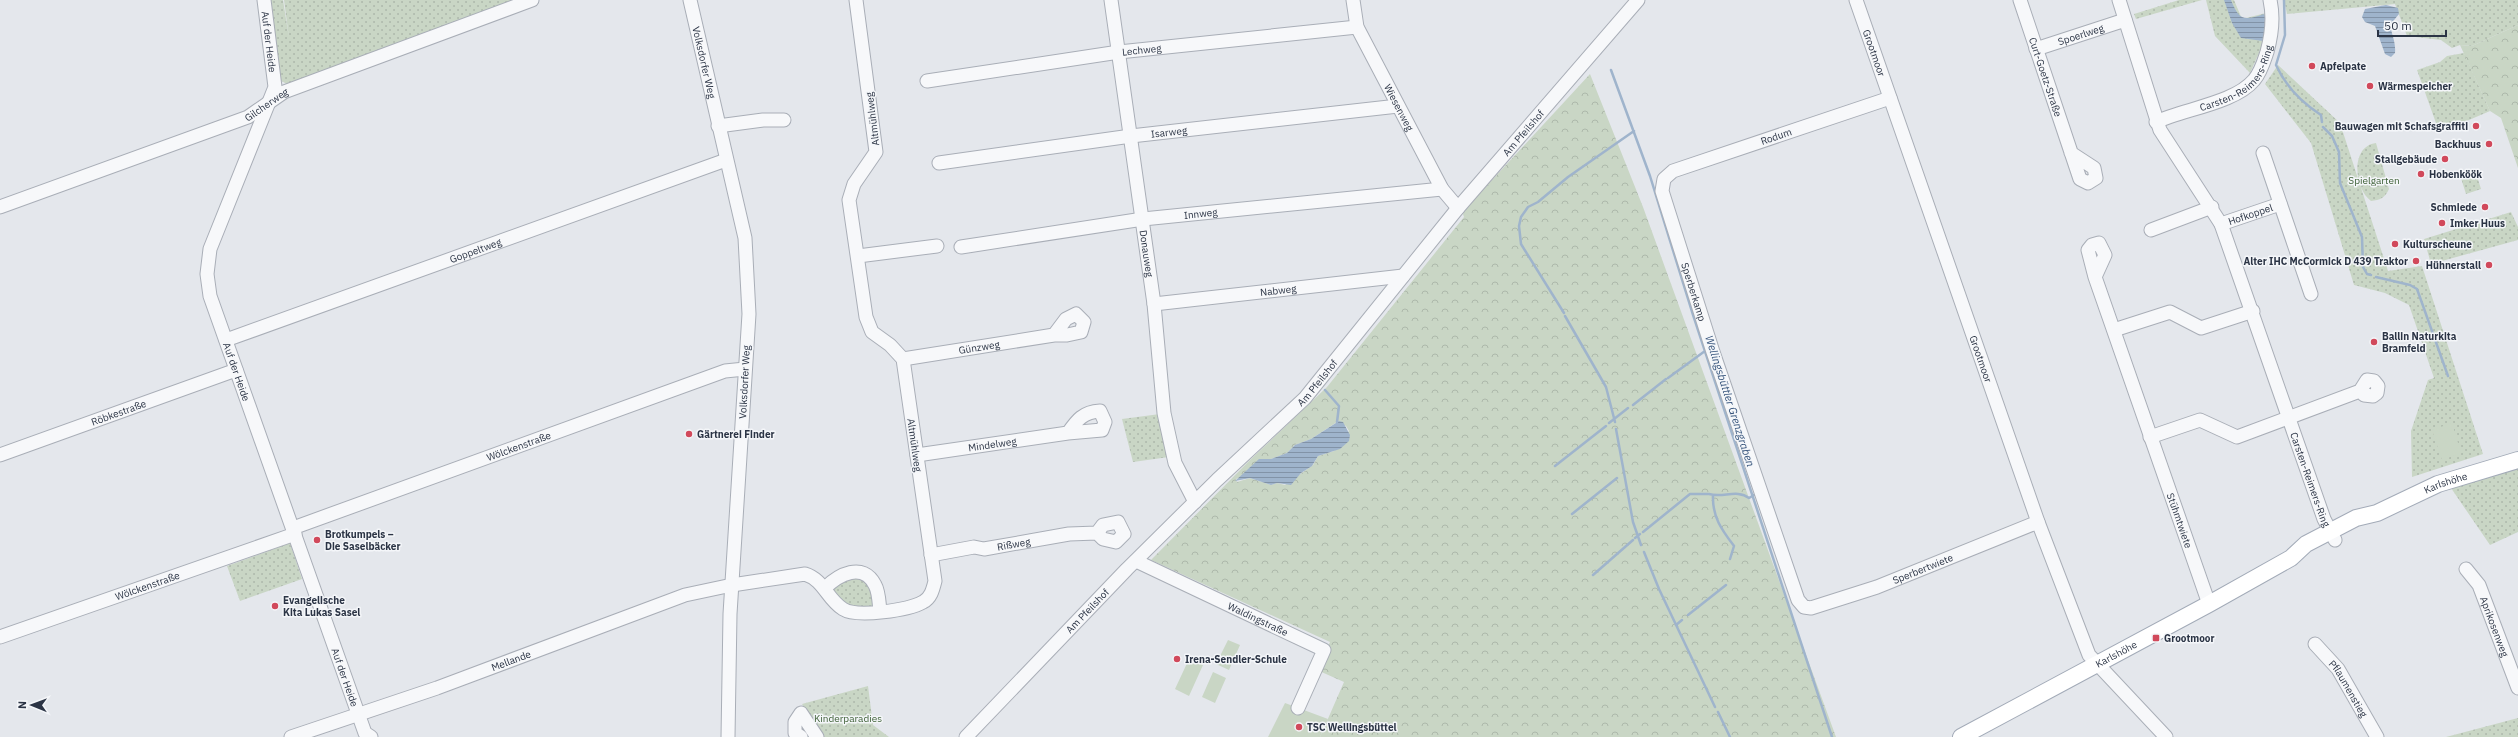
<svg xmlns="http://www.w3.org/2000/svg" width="2518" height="737" font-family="'IBM Plex Sans',sans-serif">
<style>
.green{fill:url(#green-dots)}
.forest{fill:url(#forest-crowns);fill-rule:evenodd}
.pitch{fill:#c9d6c5}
.water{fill:url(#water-rules)}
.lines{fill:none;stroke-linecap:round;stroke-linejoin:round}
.stream{stroke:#9fb4cc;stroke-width:2.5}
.minor-casing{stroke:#a9aeb7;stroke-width:15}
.major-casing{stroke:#a3abb8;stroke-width:18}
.minor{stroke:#f7f8fa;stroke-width:13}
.major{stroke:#fff;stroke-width:16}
.poi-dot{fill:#d1495b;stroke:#f4f6f9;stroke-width:1.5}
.labels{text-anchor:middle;stroke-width:3;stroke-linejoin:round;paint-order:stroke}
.street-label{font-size:10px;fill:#2b3445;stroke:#f4f6f9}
.poi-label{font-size:10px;font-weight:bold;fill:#2b3445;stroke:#f4f6f9;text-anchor:start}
.park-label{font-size:10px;fill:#3f6138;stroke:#f4f6f9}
.water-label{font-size:11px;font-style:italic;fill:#34527a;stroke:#f4f6f9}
</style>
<defs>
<pattern id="green-dots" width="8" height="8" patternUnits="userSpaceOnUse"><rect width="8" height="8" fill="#c9d6c5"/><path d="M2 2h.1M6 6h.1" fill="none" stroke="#adb8ab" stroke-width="1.8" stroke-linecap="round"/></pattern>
<pattern id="forest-crowns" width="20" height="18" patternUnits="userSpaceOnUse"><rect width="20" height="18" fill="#c9d6c5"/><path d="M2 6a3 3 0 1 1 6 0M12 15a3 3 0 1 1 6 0" fill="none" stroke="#adb8ab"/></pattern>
<pattern id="water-rules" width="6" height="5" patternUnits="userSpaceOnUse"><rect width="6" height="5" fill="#9fb4cc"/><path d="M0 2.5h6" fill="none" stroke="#8293a7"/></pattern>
</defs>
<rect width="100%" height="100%" fill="#e4e7ec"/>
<path class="green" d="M270,0h13l6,38 -5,-38h241l-235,86 -10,-6z
M2179,0h23l-66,19 -2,-5z
M2206,0h28l8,19 24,-6 -4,33 -12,27 -35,-37z
M2284,0h234v25l-46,21 -12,-1 -8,3 -11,-8 -34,-4 -12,-32 -108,10z
M2464,53l26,58 -28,12h-26l-19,-53 23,-8 7,-6z
M2278,65l62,58 48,148 34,-5 61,188 -71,23 -1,-46 17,-51 6,-2 -25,-73 -24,-12 -31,-8 -43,-142 -46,-59z
M2376,143l13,46c-4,9 -9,11 -18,12 -17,-12 -21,-55 5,-58z
M2476,173l5,16 -15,5 -5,-16z
M2511,212l7,15v13l-87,24 -7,-25z
M1160,414l9,43 -36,5 -11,-43z
M2518,468v64l-28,13 -39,-57z
M290,543l12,36 -62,22 -13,-35z
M860,577l13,12v19c-21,0 -29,-2 -42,-20l10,-9z
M868,686l5,39 16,12h-66l-21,-33z
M2518,718v19h-72z"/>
<path class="forest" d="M2518,25v143l-17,-50 -11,-7 -30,-66 12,1z
M1590,74l53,133 193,530h-516l24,-55 -27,-12 13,-28 -179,-82 99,-100 77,-73 137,-170 -1,-3 5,-8zM1337,422l9,4 3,5 -15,20 -16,5 -5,9 -28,20 -8,-2 -6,2 -21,-7 -13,4 -1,-3 6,-2 20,-18h9l16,-6 8,-8 16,-6z"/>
<path class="pitch" d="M2452,423l9,30 -19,7 -10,-30z
M1228,640l12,5 -11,25 -13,-6z
M1189,659l14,6 -14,31 -14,-7z
M1213,672l13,6 -11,25 -13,-6z
M1285,703l43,16 -8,18h-52z"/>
<path class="water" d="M2224,0h7c8,20 12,21 33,14 4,9 2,18 -1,27l-22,-3 -9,-15z
M2386,5l12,3 1,6 -9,11c2,10 6,18 5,28l-4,4 -6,-3 -10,-28 -10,-4 -3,-5 3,-8z
M1339,421l4,1 7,13 -1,6 -9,8 -22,7 -6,10 -11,7 -10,12 -14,-2 -6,2 -21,-7 -15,3 24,-22h12l16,-6 8,-8 16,-6z"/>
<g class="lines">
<path class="stream" d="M2284,0l1,35 -9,30c10,22 25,37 45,50l1,7
M1611,70l39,106 43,139 139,422
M2323,127l9,9 7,16 1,31 22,54 1,30 4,7 4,1
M2376,277l34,8 7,4 31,87
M1564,313l-43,-69 -2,-18 2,-9 7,-10 10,-5 30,-25 66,-46
M1565,316l41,71 9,35
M1668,378l37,-27
M1325,390l14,16 -2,16
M1633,405l33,-26
M1609,423l19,-15
M1616,429l17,93 8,23
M1555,466l51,-40
M1709,494c14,4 28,-5 40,4l5,-3
M1713,495c-1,22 9,35 21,51l-4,13
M1572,514l45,-36
M1643,532l47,-38h18
M1635,538l5,-4
M1644,552l15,37 56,118
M1593,575l40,-35
M1688,615l38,-30
M1676,625l6,-5
M1718,712l12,25"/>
<defs>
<g id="minor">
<path id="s1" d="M264,0l11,87 -65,162 -3,25 3,22 155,437 6,4"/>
<path id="s2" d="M690,0l55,238 4,76 -19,300 -2,123"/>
<path id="s3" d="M1111,0l43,304 10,109 11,50 20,39"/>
<path id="s4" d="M1353,0l4,27 85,162 16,19"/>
<path id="s5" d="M1856,0l182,522 51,133 77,82"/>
<path id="s6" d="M2020,0l60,179 8,4 8,-5 -2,-10 -23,-15"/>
<path id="s7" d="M2119,0l41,130 61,94 103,295 11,21"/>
<path id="s8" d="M2036,49l89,-29"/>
<path id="s9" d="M927,81l192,-29 238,-25"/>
<path id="s10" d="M1890,98l-217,73 -9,8 -2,12 51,161 85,248 6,7 7,1 66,-21 161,-65"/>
<path id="s11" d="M2156,122c28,-13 79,-19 98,-42 7,-8 10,-19 13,-28 5,-18 7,-34 3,-52"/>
<path d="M718,126l45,-6h21"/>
<path d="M2263,153l48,141"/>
<path id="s12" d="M939,163l192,-27 267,-30"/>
<path id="s13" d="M0,207l248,-90 36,-25 248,-92"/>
<path id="s14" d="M2221,224l59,-20"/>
<path d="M2151,230l61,-23"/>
<path id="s15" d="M961,247l182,-28 299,-30"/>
<path d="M858,256l79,-10"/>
<path id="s16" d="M2095,277l-7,-27 4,-5 7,-2 6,12 -10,22 114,327"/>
<path id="s17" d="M1154,304l249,-28"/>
<path d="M2114,330l56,-18 31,16 52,-17"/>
<path id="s18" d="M226,340l500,-180"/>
<path id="s19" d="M903,359l151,-24h13l14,-3 3,-10 -8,-8 -10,5 -12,16"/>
<path d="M2150,437l50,-17 37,17 123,-46 4,4 9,1 4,-3 1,-7 -4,-5 -7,-1 -7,11"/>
<path id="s20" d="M0,455l236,-85"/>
<path id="s21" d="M917,455l151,-22 34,-3 3,-8 -5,-11c-17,1 -23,9 -32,22"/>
<path id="s22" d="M293,528l432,-157 20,-2"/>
<path id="s23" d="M931,555l43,-8 10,2 85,-15 28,-1 6,-8 15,-3 6,12 -8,8 -13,-3 -6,-6"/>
<path id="s24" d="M1136,561l188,89 -26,58"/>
<path id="s25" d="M2466,569l13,16 39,103"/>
<path d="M825,588c13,-13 38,-27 50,-3 4,7 4,18 5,26"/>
<path id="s26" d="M0,637l295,-103"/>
<path id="s27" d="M2315,644l23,25 39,68"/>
<path id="s28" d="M291,737l146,-49 248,-93 47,-10 73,-11c19,6 22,25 38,35 14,9 66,1 80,-7 8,-4 10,-13 12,-21l-32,-222 -13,-14 -18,-13 -6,-15 -17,-117 5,-16 22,-32 -20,-152"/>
<path d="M801,737l-6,-4v-11l6,-9 16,24"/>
<path id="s29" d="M966,737l161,-168 90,-89 88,-82 153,-190 180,-208"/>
</g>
<g id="major">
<path id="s30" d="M1961,737l248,-133 82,-46 15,-14 50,-26 21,-5 61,-29 80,-24"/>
</g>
</defs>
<use href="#minor" class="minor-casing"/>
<use href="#major" class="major-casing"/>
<use href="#minor" class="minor"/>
<use href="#major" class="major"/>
</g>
<g class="poi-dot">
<circle cx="2312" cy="66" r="4"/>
<circle cx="2370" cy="86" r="4"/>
<circle cx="2476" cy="126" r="4"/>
<circle cx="2489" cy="144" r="4"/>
<circle cx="2445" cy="159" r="4"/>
<circle cx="2421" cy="174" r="4"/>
<circle cx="2485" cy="207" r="4"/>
<circle cx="2442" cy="223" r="4"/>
<circle cx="2395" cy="244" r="4"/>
<circle cx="2416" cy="261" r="4"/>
<circle cx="2489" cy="265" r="4"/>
<circle cx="2374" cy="342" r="4"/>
<circle cx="689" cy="434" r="4"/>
<circle cx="317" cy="540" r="4"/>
<circle cx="275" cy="606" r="4"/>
<rect x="2152" y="634" width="8" height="8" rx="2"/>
<circle cx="1177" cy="659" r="4"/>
<circle cx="1299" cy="727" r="4"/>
</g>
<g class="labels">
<g class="street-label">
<text dy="4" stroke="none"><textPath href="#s8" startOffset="47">Spoerlweg</textPath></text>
<text dy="4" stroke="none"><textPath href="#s1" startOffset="42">Auf der Heide</textPath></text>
<text dy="4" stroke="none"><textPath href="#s9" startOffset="217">Lechweg</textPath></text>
<text dy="4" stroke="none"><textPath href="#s5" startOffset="56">Grootmoor</textPath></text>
<text dy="4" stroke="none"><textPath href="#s2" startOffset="64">Volksdorfer Weg</textPath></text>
<text dy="4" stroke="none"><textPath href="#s11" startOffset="96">Carsten-Reimers-Ring</textPath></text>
<text dy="4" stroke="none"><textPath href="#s6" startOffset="81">Curt-Goetz-Straße</textPath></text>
<text dy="4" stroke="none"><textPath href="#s13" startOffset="286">Gilcherweg</textPath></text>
<text dy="4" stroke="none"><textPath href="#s4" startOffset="118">Wiesenweg</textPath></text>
<text transform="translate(872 119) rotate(-97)" y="4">Altmühlweg</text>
<text dy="4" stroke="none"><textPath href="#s12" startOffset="232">Isarweg</textPath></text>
<text dy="4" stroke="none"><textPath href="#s29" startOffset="823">Am Pfeilshof</textPath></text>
<text transform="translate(1776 136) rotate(-19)" y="4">Rodum</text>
<text dy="4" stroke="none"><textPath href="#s15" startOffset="242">Innweg</textPath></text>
<text dy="4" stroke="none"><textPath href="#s14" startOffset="31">Hofkoppel</textPath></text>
<text dy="4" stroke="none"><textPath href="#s18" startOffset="265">Goppeltweg</textPath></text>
<text dy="4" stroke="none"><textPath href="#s3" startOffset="256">Donauweg</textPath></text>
<text dy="4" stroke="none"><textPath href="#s17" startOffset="125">Nabweg</textPath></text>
<text dy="4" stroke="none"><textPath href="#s10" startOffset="359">Sperberkamp</textPath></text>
<text dy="4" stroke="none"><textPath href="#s19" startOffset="77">Günzweg</textPath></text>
<text dy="4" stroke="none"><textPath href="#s5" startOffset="380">Grootmoor</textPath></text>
<text dy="4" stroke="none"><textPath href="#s1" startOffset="390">Auf der Heide</textPath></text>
<text transform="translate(744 382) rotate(-87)" y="4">Volksdorfer Weg</text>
<text dy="4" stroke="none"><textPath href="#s29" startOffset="499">Am Pfeilshof</textPath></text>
<text dy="4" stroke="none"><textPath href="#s20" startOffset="126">Röbkestraße</textPath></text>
<text dy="4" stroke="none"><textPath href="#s21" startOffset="76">Mindelweg</textPath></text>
<text transform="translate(915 445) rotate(82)" y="4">Altmühlweg</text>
<text dy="4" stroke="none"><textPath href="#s22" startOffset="240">Wölckenstraße</textPath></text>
<text dy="4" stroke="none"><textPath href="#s7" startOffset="519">Carsten-Reimers-Ring</textPath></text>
<text dy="4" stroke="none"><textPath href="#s30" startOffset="549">Karlshöhe</textPath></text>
<text dy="4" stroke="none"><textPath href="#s16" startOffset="337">Stühmtwiete</textPath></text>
<text dy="4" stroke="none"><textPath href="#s23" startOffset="84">Rißweg</textPath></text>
<text dy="4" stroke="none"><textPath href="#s10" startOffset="819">Sperbertwiete</textPath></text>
<text dy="4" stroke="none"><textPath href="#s26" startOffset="156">Wölckenstraße</textPath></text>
<text dy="4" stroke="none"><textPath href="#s29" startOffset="175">Am Pfeilshof</textPath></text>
<text dy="4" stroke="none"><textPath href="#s24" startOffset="135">Waldingstraße</textPath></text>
<text dy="4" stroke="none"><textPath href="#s25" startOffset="65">Aprikosenweg</textPath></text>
<text dy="4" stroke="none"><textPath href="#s30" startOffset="176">Karlshöhe</textPath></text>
<text dy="4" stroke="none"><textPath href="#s28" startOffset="233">Mellande</textPath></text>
<text dy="4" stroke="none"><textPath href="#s1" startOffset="714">Auf der Heide</textPath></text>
<text dy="4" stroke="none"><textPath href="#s27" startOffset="56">Pflaumenstieg</textPath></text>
</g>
<g class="poi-label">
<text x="2320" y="70">Apfelpate</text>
<text x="2378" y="90">Wärmespeicher</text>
<text x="2468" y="130" text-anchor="end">Bauwagen mit Schafsgraffiti</text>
<text x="2481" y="148" text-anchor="end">Backhuus</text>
<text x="2437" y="163" text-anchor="end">Stallgebäude</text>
<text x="2429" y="178">Hobenköök</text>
<text x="2477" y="211" text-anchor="end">Schmiede</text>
<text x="2450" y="227">Imker Huus</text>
<text x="2403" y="248">Kulturscheune</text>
<text x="2408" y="265" text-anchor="end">Alter IHC McCormick D 439 Traktor</text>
<text x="2481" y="269" text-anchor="end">Hühnerstall</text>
<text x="2382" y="340">Ballin Naturkita<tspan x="2382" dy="12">Bramfeld</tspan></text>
<text x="697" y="438">Gärtnerei Finder</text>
<text x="325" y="538">Brotkumpels –<tspan x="325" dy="12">Die Saselbäcker</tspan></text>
<text x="283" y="604">Evangelische<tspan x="283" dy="12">Kita Lukas Sasel</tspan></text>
<text x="2164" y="642">Grootmoor</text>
<text x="1185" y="663">Irena-Sendler-Schule</text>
<text x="1307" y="731">TSC Wellingsbüttel</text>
</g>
<g class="park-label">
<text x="2374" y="184">Spielgarten</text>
<text x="848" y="722">Kinderparadies</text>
</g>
<g class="water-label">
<text transform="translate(1730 401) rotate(72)" y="4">Wellingsbüttler Grenzgraben</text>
</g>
</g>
<g transform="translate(32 705) rotate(271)" stroke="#f4f6f9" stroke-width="3" paint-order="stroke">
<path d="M0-3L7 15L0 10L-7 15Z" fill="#2b3445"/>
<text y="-6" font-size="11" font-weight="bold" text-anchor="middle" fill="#2b3445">N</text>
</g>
<path d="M2378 30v6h68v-6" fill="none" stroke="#2b3445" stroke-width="2"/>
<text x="2384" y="30" font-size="12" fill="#2b3445" stroke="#f4f6f9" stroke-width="3" paint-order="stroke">50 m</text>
</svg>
